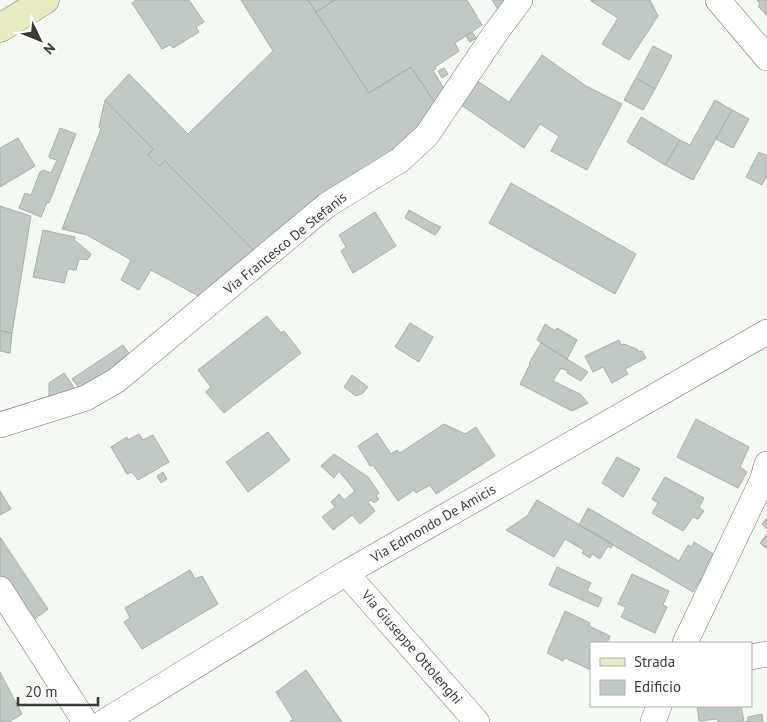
<svg xmlns="http://www.w3.org/2000/svg" width="767" height="722" font-family="'PT Sans',sans-serif">
<style>
.building{fill:#c0c9c3;stroke:#a6afa9}
.lines{fill:none;stroke-linecap:round;stroke-linejoin:round}
.minor-casing{stroke:#71766e;stroke-width:26}
.secondary-casing{stroke:#71766e;stroke-width:29}
.minor{stroke:#fff;stroke-width:25}
.secondary{stroke:#e8eac2;stroke-width:28}
.labels{text-anchor:middle;stroke-width:4.5;stroke-linejoin:round;paint-order:stroke}
.street-label{font-size:14px;fill:#383a37;stroke:#fff}
</style>
<rect width="100%" height="100%" fill="#f4faf1"/>
<path class="building" d="M136,0h53l15,22 -8,5 3,5 -26,16 -3,-3 -8,4 -30,-46z
M241,0h67l61,93 42,-26 26,39 -37,41 -142,108 -93,-94 -6,5 -11,-11 5,-6 -48,-49 24,-26 59,60 85,-83z
M308,0h27l-19,12z
M335,0h132l15,25 -27,18 4,8 -24,16 1,2 -3,1 14,24 -10,12 -26,-39 -42,26 -53,-81z
M492,0h19l-10,14z
M591,0h59l8,16 -29,44 -27,-16 16,-26 -27,-17z
M757,0h10v16l-9,-10 2,-2z
M472,32l4,6 -6,4 -4,-6z
M653,46l19,10 -17,33 -19,-11z
M542,55l44,31 36,18 -35,66 -36,-19 8,-15 -19,-12 -16,24 -67,-46 16,-24 36,24z
M444,68l4,6 -6,4 -4,-7z
M636,78l19,11 -12,21 -19,-10z
M105,100l48,49 -5,6 11,11 6,-5 93,94 -56,43 -51,-28 -12,20 -18,-10 10,-20 -44,-25 -25,-6 39,-100 -2,-2z
M715,100l17,10 -35,63 -4,7 -28,-15 15,-25 10,5z
M732,110l17,9 -16,29 -17,-9z
M641,117l39,23 -15,25 -38,-23z
M60,128l16,6 -27,69 -2,-1 -6,15 -22,-9 6,-15 6,2 9,-23 3,-2 8,3 6,-13 -7,-2 -1,-2z
M18,138l17,28 -35,21v-39z
M759,152l8,4v20l-5,9 -16,-8z
M511,183l125,71 -21,40 -126,-71z
M0,206l31,10 -19,117 -12,-2z
M409,210l25,14 7,3 -6,8 -30,-17z
M375,212l21,34 -43,27 -12,-22 5,-4 -7,-12z
M43,230l32,7 -1,4h2l15,13 -4,6 -8,-1 -3,11 -8,-1 -4,14 -31,-6z
M267,316l14,17 3,-2 17,22 -77,60 -18,-21 5,-5 -13,-17z
M410,323l23,14 -14,25 -24,-15z
M545,324l10,7 2,-3 20,12 -10,19 -30,-19z
M0,331l12,2 -2,20 -10,-2z
M619,340l2,5 3,-1 13,5 2,3 3,-1 4,7 -21,11 3,5 -16,9 -9,-16 -10,5 -8,-16z
M541,343l47,29 -7,9 -14,-8 1,-2 -7,-3 -8,13 27,13 8,9 -16,8 -52,-27 10,-20 -1,-1z
M123,345l7,10 -19,15 -32,18 -7,-9z
M64,373l12,17 -27,15v-22z
M352,375l16,12 -5,6 -7,3 -12,-9z
M696,419l53,28 -9,20 7,5 -9,16 -61,-31z
M444,424l21,10 11,-7 19,29 -59,38 -6,-9 -14,8 -2,-3 -16,11 -25,-36 -3,1 -12,-20 19,-13 14,21 6,-4 3,3z
M268,432l22,28 -42,32 -22,-30z
M139,434l4,6 10,-5 16,27 -31,18 -6,-8 -5,2 -16,-27 16,-10 1,3z
M334,454l34,23 11,16 -3,3 3,3 -5,4 -3,-3 -3,2 7,9 -15,13 -8,-9 -19,15 -11,-13 13,-10 -4,-5 8,-8 5,6 11,-9 -16,-20 -5,7 -13,-12z
M617,457l23,12 -17,28 -21,-14z
M163,472l4,7 -6,4 -4,-7z
M665,477l39,21 -5,9 5,4 -6,8 -5,-2 -10,14 -31,-18 6,-10 -6,-4z
M0,491l11,18 -11,6z
M537,500l74,43 2,2 -2,3 -3,-2 -8,13 -8,-5 -2,4 -8,-5 2,-3 -19,-11 -11,18 -48,-27 21,-14z
M588,508l91,53 9,-16 4,2 2,-5 21,13 -22,37 -114,-67z
M766,519h1v10l-5,-5z
M767,534v15l-7,-6z
M0,537l48,72 -17,13 -31,-45z
M557,567l34,16 -4,8 15,7 -4,9 -49,-22z
M190,570l5,9 7,-3 16,28 -76,45 -18,-27 6,-4 -5,-10z
M632,574l37,17 -6,14 4,2 -12,26 -34,-16 5,-10 -8,-3z
M565,611l25,12 -1,3 21,10 -3,7h-16v27l-26,-12 -2,3 -16,-8z
M306,670l36,52h-52l3,-3 -17,-27z
M0,672l22,42 -13,8 -4,-1 -5,1z
M697,706h44l3,16 4,-1v-4l14,-3 1,8h-45l-1,-3 -18,2z"/>
<g class="lines">
<defs>
<path id="minor" d="M718,0l49,58
M0,425l86,-27 31,-18 210,-175 73,-45 27,-25 67,-100 26,-35
M346,573l131,149
M0,589l85,133
M685,643l77,-162 5,-17
M751,657l16,-3
M104,722l242,-149 421,-241
M653,722l6,-16"/>
<path id="secondary" d="M0,28l45,-28"/>
</defs>
<use href="#minor" class="minor-casing"/>
<use href="#secondary" class="secondary-casing"/>
<use href="#minor" class="minor"/>
<use href="#secondary" class="secondary"/>
</g>
<g class="labels">
<g class="street-label">
<text transform="translate(285 243) rotate(-39)" y="5">Via Francesco De Stefanis</text>
<text transform="translate(433 523) rotate(-30)" y="5">Via Edmondo De Amicis</text>
<text transform="translate(412 647) rotate(49)" y="5">Via Giuseppe Ottolenghi</text>
</g>
</g>
<rect x="590" y="642" width="162" height="65" fill="#ffffff" stroke="#afb0af"/>
<rect x="600" y="658" width="25" height="8" fill="#e8eac2" stroke="#afb0af"/>
<text x="634" y="667" font-size="15" fill="#383a37">Strada</text>
<rect x="600" y="680" width="25" height="15" fill="#c0c9c3" stroke="#afb0af"/>
<text x="634" y="692" font-size="15" fill="#383a37">Edificio</text>
<g transform="translate(40 40) rotate(133)" stroke="#ffffff" stroke-width="4" paint-order="stroke">
<path d="M0-4L9 19L0 12L-9 19Z" fill="#383a37"/>
<text y="-8" font-size="14" font-weight="bold" text-anchor="middle" fill="#383a37">N</text>
</g>
<path d="M18 697v8h80v-8" fill="none" stroke="#383a37" stroke-width="2.5"/>
<text x="25" y="697" font-size="15" fill="#383a37" stroke="#ffffff" stroke-width="4" paint-order="stroke">20 m</text>
</svg>
